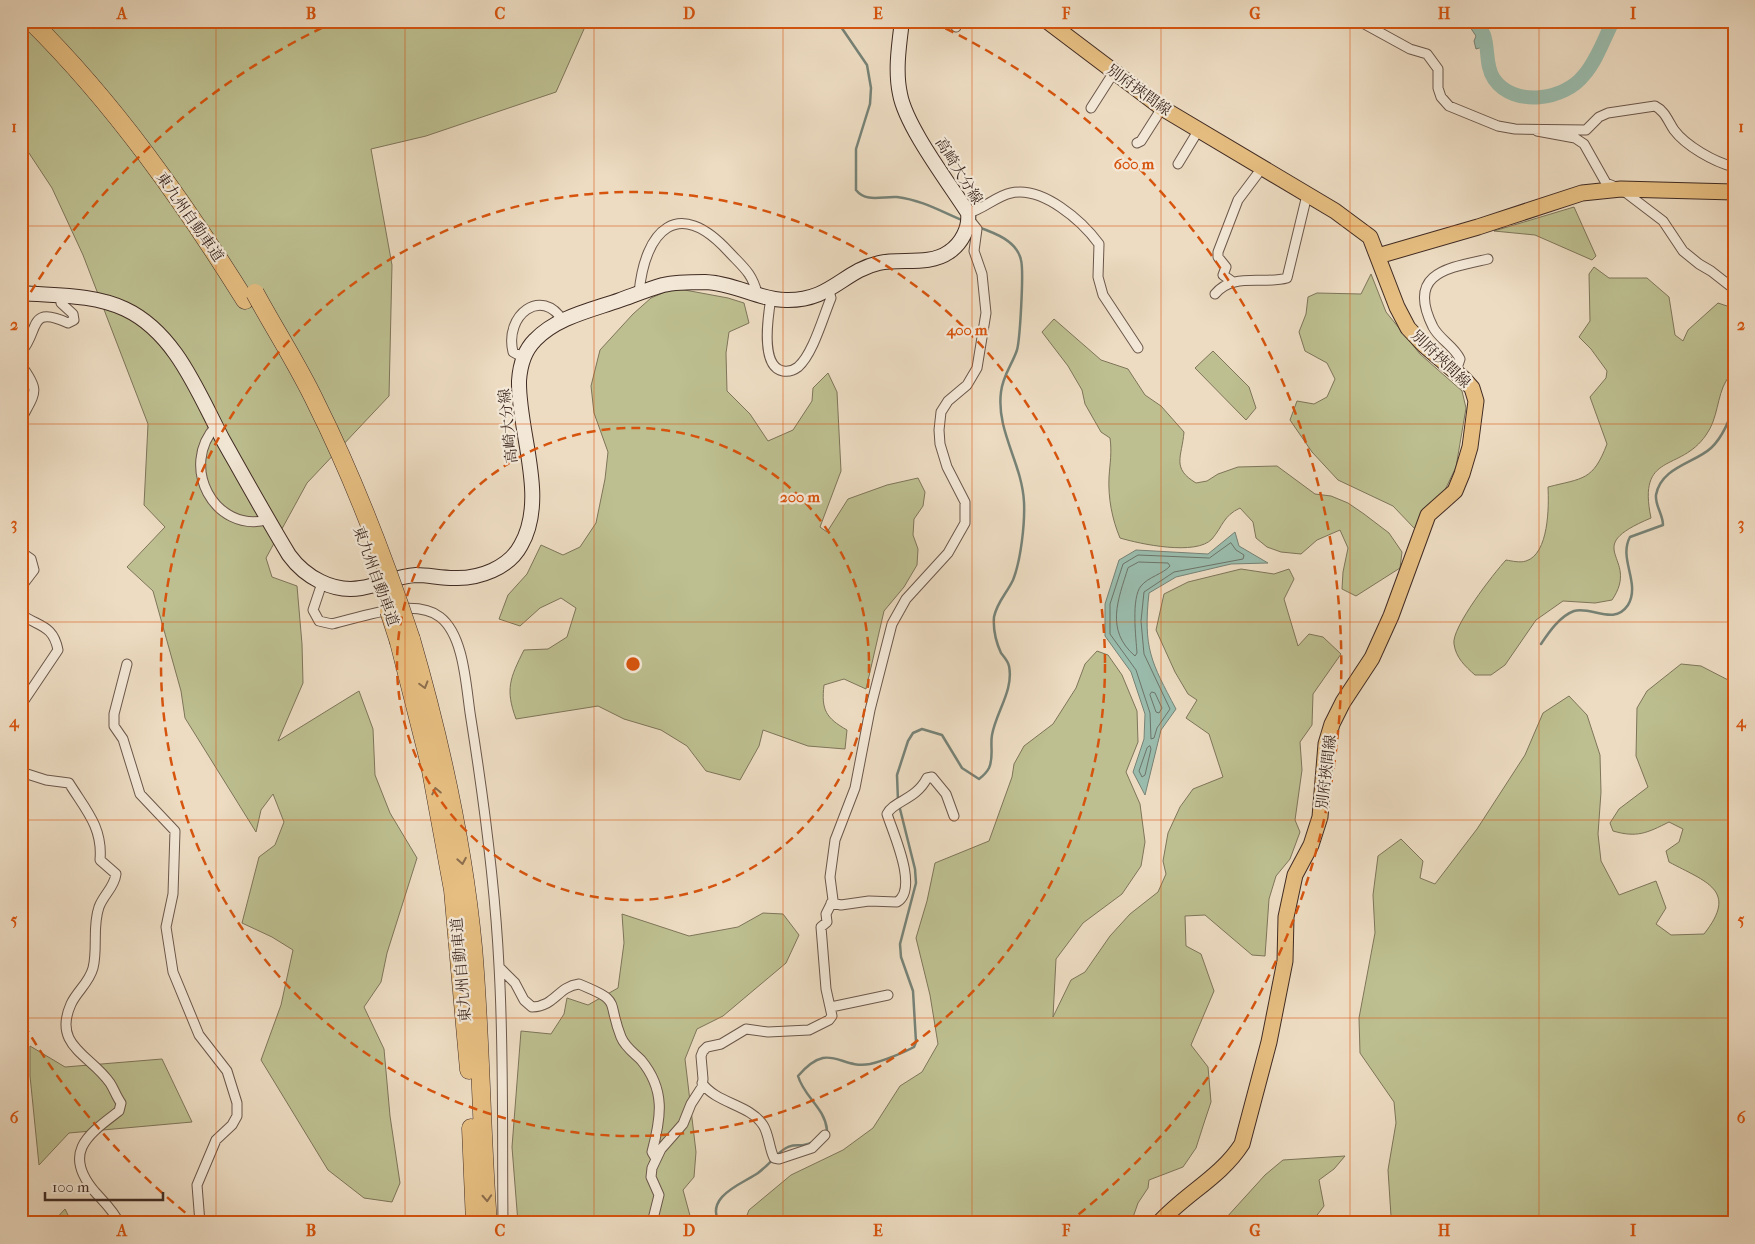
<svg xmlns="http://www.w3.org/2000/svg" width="1755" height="1244" font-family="'IM FELL French Canon','Noto Serif JP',serif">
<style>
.green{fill:#bdbf90;stroke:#7e755a}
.water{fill:#9abcad;stroke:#768276}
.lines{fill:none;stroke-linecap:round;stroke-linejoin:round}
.shore{stroke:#6d7468;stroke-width:1}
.stream{stroke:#768276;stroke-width:2.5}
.river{stroke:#9abcad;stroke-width:14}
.minor-casing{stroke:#6b574b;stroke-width:11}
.secondary-casing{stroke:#402b23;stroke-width:16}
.primary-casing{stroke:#402b23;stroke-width:17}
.motorway-casing{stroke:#402b23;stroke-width:19}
.minor{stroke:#f3e8d7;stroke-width:9}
.secondary{stroke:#f3e8d7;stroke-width:14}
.primary{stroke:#e6be81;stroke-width:15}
.motorway{stroke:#e6be81;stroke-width:18}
.motorway-bridge-casing{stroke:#402b23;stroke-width:19;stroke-linecap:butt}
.motorway-bridge{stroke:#e6be81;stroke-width:18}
.oneway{stroke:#8b6d4d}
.grid{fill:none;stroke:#d7540e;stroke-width:1;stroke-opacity:0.55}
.ring{fill:none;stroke:#d7540e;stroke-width:2.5;stroke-dasharray:9 6}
.labels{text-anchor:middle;stroke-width:4.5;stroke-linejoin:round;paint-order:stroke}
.street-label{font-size:15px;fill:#402b23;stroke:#f3e8d7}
.centre{fill:#d7540e;stroke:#f3e8d7;stroke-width:2.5}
.ring-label{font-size:15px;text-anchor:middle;font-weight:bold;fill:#d7540e;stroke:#f3e8d7;stroke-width:4.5;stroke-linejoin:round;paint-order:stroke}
.neatline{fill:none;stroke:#d7540e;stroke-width:2}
.grid-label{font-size:16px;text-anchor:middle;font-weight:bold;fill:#d7540e}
</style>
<rect width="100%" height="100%" fill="#eddcc2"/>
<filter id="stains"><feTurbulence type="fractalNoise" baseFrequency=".004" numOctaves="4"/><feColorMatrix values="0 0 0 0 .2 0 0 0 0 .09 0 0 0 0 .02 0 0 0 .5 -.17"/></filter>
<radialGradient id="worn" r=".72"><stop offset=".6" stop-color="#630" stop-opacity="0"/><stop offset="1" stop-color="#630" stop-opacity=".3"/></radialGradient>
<path class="green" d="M21,21h561l2,8 -28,63 -130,44 -55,13 21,116 -3,131 -82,87 -41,75 6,19 25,9 5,58 1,39 -25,58 81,-50 14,38 2,46 15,38 27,45 -30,95 -6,29 -17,25 20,42 6,67 10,67 -8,19 -28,-4 -36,-28 -67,-110 20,-55 12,-55 -21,-13 -30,-14 17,-66 16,-12 9,-23 -11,-28 -12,16 -5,22 -71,-114 -4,-27 -28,-100 -26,-24 38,-40 -21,-22 4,-81 -65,-169 -31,-67 -31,-47z
M1574,207l22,49 -4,4 -57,-25 -41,-4z
M1594,267l15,11h38l22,19 6,38 8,6 5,-11 30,-27 15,5c4,11 3,48 1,61 -1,5 -6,8 -8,12 -9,15 -8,38 -20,54 -26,38 -69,16 -55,83 -74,31 -9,38 -39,82l-17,3 -32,-2 -27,19 -31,45 -14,10h-16c-10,-9 -19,-17 -21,-31 -3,-16 40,-71 52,-84 6,1 14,3 20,1 23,-7 23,-55 22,-74 35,-9 45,-6 59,-43l-17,-47 16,-19 1,-7 -16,-22 -12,-12 11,-16 -1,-47z
M1371,274l15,38 34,42 42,37 4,17 -10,59 -11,23 -20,20 -10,19 -22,-23 -55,-26 -26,-28 -22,-32 7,-19 17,3 13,-7 8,-18 -8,-16 -22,-12 -6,-19 7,-18 2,-17 9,-4 44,1z
M674,288l54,10 16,5 5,20 -20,9 -3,21 1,38 23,23 18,27 25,-11 19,-29 1,-13 15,-15 9,19 4,79 -21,56 7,5 21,-33 39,-14 31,-7 7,14 -2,14 -9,13 -1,16 5,14 -1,16 -13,22 -20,24 -18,78 -22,-10 -20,6c-3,25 2,33 23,45l-2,19 -37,-3 -45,-16 -4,16 -19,34 -34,-9 -19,-25 -26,-16 -37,-11 -26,-13 -82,13c-11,-30 -6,-41 8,-69l24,-1 19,-12 9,-29 -15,-10 -21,10 -20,18 -21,-7 9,-24 19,-21 14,-29 22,10 17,-8 16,-24 9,-44 3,-27 -14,-39 -3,-27 9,-36 33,-36 18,-16z
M1054,319l47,41 27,9 17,26 16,11 23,26c-2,25 -13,36 12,51l11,-2 11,-7 20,-7 39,-1 38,28 16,2 17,7 16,11 25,19 13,19 -2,16 -44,28 -14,-7 1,-17 5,-24 -8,-18 -23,10 -16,14 -20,-2 -14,-5 -11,-9 -3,-16 -13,-14c-17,8 -17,18 -28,31 -16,17 -72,5 -92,-1 -8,-19 -12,-40 -11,-61 1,-14 3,-25 1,-39l-9,-6 -16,-28 -3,-14 -14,-24 -26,-34z
M1213,351l36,36 7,21 -10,12 -51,-52z
M1241,569l33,5 15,-5 5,10 -10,20 14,47 11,-12 14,3 18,17 -28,40 -1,31 -12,17 2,28 -7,50 5,12 -10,27 -14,17 -7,23 -4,57 -13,-1 -47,-40 -20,1 1,30 15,8 13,37 -23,54 17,22 3,35 -7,21 -8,25 -13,19 -34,13 -1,8 -10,15 -7,20h-387l5,-13 42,-35 52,-25 30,-22 27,-42 22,-14 16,-28 -8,-49 -14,-57 11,-37 8,-38 54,-22 23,-64 2,-13 10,-18 29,-22 23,-36 9,-24 12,-13 11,4 14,20 15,36 1,31 -12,30 14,32 5,38 -4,24 -19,28 -39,29 -27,36 -3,58 18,-37 14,-8 25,-36 20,-22 28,-22 8,-18 -3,-13 5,-28 12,-26 13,-18 30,-12 -14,-43 -23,-16 11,-18 -9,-6 -13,-22 -19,-42 8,-36 24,-12z
M1681,664l20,2 31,16 2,-4v545h-337l-6,-7 -3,-46 8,-47 -2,-21 -34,-49 -1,-35 16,-85 -2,-38 5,-39 23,-17 22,22 -3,17 15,6 42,-55 48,-74 18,-42 26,-17 18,19 13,40 1,37 -3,42 3,27 18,34 37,-14 10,27 -10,16 15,11 33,-1c35,-44 2,-52 -35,-72l-3,-11 13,-9 4,-13 -14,-7c-22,11 -32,16 -56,9l-3,-8 9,-14 29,-22 -12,-31 1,-48 10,-17z
M763,913l20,1 16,21 -13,28 -63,53 -26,13 -12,30 11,93 -2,25 -11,13 9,33h-174l-6,-76 9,-116 30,3 13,-20 3,-16 21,7 30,-17 6,-45 -2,-29 67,22 49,-9z
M30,1046l35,21 97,-8 30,63 -123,11 -30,32 -9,-89z
M1345,1156l-11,13 -15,11 5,26 -13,17h-93l-3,-5h11l39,-43 18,-15z
M65,1209l7,14h-18v-2z"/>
<path class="water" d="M1466,21h17l6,24 -13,4 -2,-8 2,-5z
M1235,532l4,14 29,17 -37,1 -55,13 -27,16c-6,55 2,69 27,116l-15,21 -16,65 -12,-23 11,-33 1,-25 -14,-42 -26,-36v-32l14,-44 17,-10 72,4z"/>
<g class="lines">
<path class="shore" d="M1231,543l5,7 8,5 -1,4 -69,13 -30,20 -3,29 3,33 26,55 -13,19 -3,10 -3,1 -1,-26 -14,-43 -26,-36v-30l13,-40 15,-9 71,3z
M1139,562l29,1 2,3c-7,8 -22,11 -29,20 -10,12 -5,52 -4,67l-2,3c-30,-26 -17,-56 -7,-88z
M1152,692l3,1 7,15 -3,5 -3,-1 -6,-17z
M1150,746l1,3 -6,26 -3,2 -3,-6 8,-23z"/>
<path class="stream" d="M837,21l30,44 4,23 -1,16 -14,45v41c10,13 27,6 41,7 25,3 45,15 67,24
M1541,644c8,-12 19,-28 33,-33 18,-5 40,15 54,-6 13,-22 -10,-46 2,-68l33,-12c0,-11 -8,-19 -7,-30 5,-28 39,-32 55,-47 11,-10 20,-30 23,-45
M825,1132l2,-2c-2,-22 -23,-33 -29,-54 32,-37 41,-6 72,-12 13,-3 33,-11 44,-17l2,-5 -3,-51 -12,-34 -1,-13 16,-61 -1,-14 -17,-68 -1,-26 11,-34 5,-8 9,-4 20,6 20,33 17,11c4,-3 8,-7 10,-11 5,-11 1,-22 3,-33 4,-23 22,-45 17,-69 -1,-5 -5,-9 -8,-13 -5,-11 -8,-24 -7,-36 3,-15 13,-24 19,-37 8,-20 12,-57 11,-78 -2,-39 -28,-71 -23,-110 2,-17 11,-27 16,-42 3,-11 7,-79 4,-90 -4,-19 -26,-27 -43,-33
M776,1156c18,-18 21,-6 37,-14
M719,1223c-14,-27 23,-39 39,-50 5,-4 10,-8 14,-13"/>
<path class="river" d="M1476,21c3,4 6,9 8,14 5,14 1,31 10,44 20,29 71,21 90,-4 13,-15 20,-36 29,-54"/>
<defs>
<path id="minor" d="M1359,21l51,28 17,5 11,15v19l3,9 8,9 49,20 17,3 71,1 13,-13 9,-4 47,-7c10,5 13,15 19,24 12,16 40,32 60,37
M956,27l1,-6
M1091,108l23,-36
M1537,131l38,7 9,6 22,39 15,6 42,32 20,30 16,13 12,7 23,18
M1137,143l4,-2 21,-33
M1178,164l20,-33
M968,213c16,-4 28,-17 43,-20 32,-7 71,28 88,51l-1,33 5,18 35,53
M1233,282l-10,-7 3,-8 -8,-10v-5l20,-52 24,-32
M639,293c6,-63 39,-97 90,-41 14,15 23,21 28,41
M1215,294c18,-22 48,-9 72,-16l20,-83
M771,298c-3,18 -11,69 12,73 5,1 11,-1 15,-4 15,-13 25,-50 33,-69l-2,-7
M21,352c19,-20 6,-48 47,-29l6,-3 -1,-6 -12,-11 -1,-8
M524,358l-11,-6c-9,-37 29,-66 50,-31
M21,365c20,27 14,27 0,55
M1456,371l4,-12c-6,-13 -20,-19 -27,-32 -27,-54 14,-59 55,-68
M216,426c-37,40 -2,107 51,94
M21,552l10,7 3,11 -13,17
M322,583l-9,27 6,11 13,3c30,-7 82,-27 108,-7 25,19 26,73 31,102 13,82 24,165 28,247 5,86 3,171 4,257
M21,614c17,13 32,10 37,36l-37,55
M127,664l-13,50v12l9,13 17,55 35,37 -2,63 -7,33 7,45 26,63 28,36 10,32v13l-5,9 -16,15 -19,45 3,38
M21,772l25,8 23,3c16,26 34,44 31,77l16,14c-2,14 -12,20 -17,33 -7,20 -1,41 -6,61 -4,15 -16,23 -22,36 -19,42 20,51 39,79 4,6 6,13 11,20l-2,8c-30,23 -58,41 -24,81 8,9 19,19 24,31
M831,903l10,2 28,-4 28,1c22,-13 -4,-69 -10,-88 6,-13 29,-14 40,-36l5,-1 14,17 8,22
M499,967l16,16 9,17 8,7c24,-1 25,-20 47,-23 44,18 27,15 42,53 4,10 13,16 20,23 25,30 20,58 11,92l4,7
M831,1007l57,-12
M702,1083c15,21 47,21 61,42 6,9 6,23 11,33l5,1 33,-11 13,-13
M652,1223l7,-28 -8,-18 1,-9 9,-19 22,-25 8,-20 11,-17 1,-8 -2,-23 2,-5 4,-4 14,-3 25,-15 22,3 41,-2 20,-10 3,-4 -6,-27 -5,-62 6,-5 -1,-8 7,-14 -3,-23 5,-37 20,-52 15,-78 22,-86 14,-25 42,-46 17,-30v-21l-18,-35 -7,-23 -1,-14 2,-18 7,-11 19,-16 10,-17 9,-55 -4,-39 -8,-23 3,-22 -8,-10"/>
<path id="secondary" d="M21,293c36,3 71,1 104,16 51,24 73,84 98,131 22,39 43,77 66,115 16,22 44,38 72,33 18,-3 36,-12 55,-13 12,0 25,3 38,3 25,1 55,-10 67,-33 27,-47 -3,-113 -2,-164 1,-16 5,-30 16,-41 22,-23 57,-30 85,-40 14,-5 29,-11 43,-15 13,-3 28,-3 42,-3 29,1 55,18 81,18 45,1 57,-29 93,-37 22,-5 50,3 70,-11 12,-8 21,-24 19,-39 -19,-30 -62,-86 -68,-119 -5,-23 -1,-49 2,-73"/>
<path id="primary" d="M1047,21l115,87 173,103 35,26 27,70 11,21 16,17 40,34 8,9 4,13 -6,46 -8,27 -7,17 -27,24 -37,101 -19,42 -29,44 -11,22 -6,20 -6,73 -9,28 -16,30 -9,42 -1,44 -16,81 -27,102c-21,33 -57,50 -83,79
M1378,256l100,-29 104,-34 39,-4 113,3"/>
<path id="motorway" d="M31,21c83,82 152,180 214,279
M411,639c29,100 52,203 62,308 8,91 8,184 15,276
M399,642l31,123 23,125 16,180
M471,1128l4,95"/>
</defs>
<use href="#minor" class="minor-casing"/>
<use href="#secondary" class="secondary-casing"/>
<use href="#primary" class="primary-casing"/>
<use href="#motorway" class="motorway-casing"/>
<use href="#minor" class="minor"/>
<use href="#secondary" class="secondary"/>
<use href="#primary" class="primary"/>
<use href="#motorway" class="motorway"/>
<defs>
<path id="motorway-bridge" d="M255,293c20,37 43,72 61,110 38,76 68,155 95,236
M389,611l10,31"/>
</defs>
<use href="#motorway-bridge" class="motorway-bridge-casing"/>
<use href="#motorway-bridge" class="motorway-bridge"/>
</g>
<defs><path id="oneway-chevron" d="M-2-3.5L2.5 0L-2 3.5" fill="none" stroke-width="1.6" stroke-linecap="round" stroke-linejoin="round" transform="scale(1.25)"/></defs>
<g class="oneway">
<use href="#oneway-chevron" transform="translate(424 685) rotate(74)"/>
<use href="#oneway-chevron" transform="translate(436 791) rotate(-102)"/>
<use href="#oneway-chevron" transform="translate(462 861) rotate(80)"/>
<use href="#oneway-chevron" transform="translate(487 1198) rotate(87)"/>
</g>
<path class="grid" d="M216,21v1202M405,21v1202M594,21v1202M783,21v1202M972,21v1202M1161,21v1202M1350,21v1202M1539,21v1202M21,226h1713M21,424h1713M21,622h1713M21,820h1713M21,1018h1713"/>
<g class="ring">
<circle cx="633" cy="664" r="236"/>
<circle cx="633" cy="664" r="472"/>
<path d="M197 1222A708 708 0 0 1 23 1023M23 305A708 708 0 0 1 334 22M932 22A708 708 0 0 1 1069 1222"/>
</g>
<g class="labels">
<g class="street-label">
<text transform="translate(1139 90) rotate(36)" y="5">別府挾間線</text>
<text transform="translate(959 171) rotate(58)" y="5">高崎大分線</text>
<text transform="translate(190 217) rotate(55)" y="5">東九州自動車道</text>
<text transform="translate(1441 359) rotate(44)" y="5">別府挾間線</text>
<text transform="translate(508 426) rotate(-96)" y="5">高崎大分線</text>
<text transform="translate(376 576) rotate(70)" y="5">東九州自動車道</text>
<text transform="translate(1326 772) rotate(-83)" y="5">別府挾間線</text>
<text transform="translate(461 970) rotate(-95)" y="5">東九州自動車道</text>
</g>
</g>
<circle cx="633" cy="664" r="8" class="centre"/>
<g class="ring-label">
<text x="1134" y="169">600 m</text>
<text x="967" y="335">400 m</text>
<text x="800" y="502">200 m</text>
</g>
<rect width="1755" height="1244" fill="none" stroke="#eddcc2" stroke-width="55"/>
<path d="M45 1192v8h118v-8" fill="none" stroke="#402b23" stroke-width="2.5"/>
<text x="52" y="1192" font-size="15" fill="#402b23" stroke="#f3e8d7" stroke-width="4" paint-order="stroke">100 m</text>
<rect x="28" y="28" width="1700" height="1188" class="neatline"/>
<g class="grid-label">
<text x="122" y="19">A</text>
<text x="311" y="19">B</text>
<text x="500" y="19">C</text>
<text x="689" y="19">D</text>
<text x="878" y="19">E</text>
<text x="1066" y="19">F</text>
<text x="1255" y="19">G</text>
<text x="1444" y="19">H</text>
<text x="1633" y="19">I</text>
<text x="14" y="132">1</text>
<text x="1741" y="132">1</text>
<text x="14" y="330">2</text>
<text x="1741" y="330">2</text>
<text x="14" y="529">3</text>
<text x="1741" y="529">3</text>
<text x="14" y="727">4</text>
<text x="1741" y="727">4</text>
<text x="14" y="925">5</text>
<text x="1741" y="925">5</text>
<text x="14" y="1123">6</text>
<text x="1741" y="1123">6</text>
<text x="122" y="1236">A</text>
<text x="311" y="1236">B</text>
<text x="500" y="1236">C</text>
<text x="689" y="1236">D</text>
<text x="878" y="1236">E</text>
<text x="1066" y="1236">F</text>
<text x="1255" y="1236">G</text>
<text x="1444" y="1236">H</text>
<text x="1633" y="1236">I</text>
</g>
<rect width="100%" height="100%" filter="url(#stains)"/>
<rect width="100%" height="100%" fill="url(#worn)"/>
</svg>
